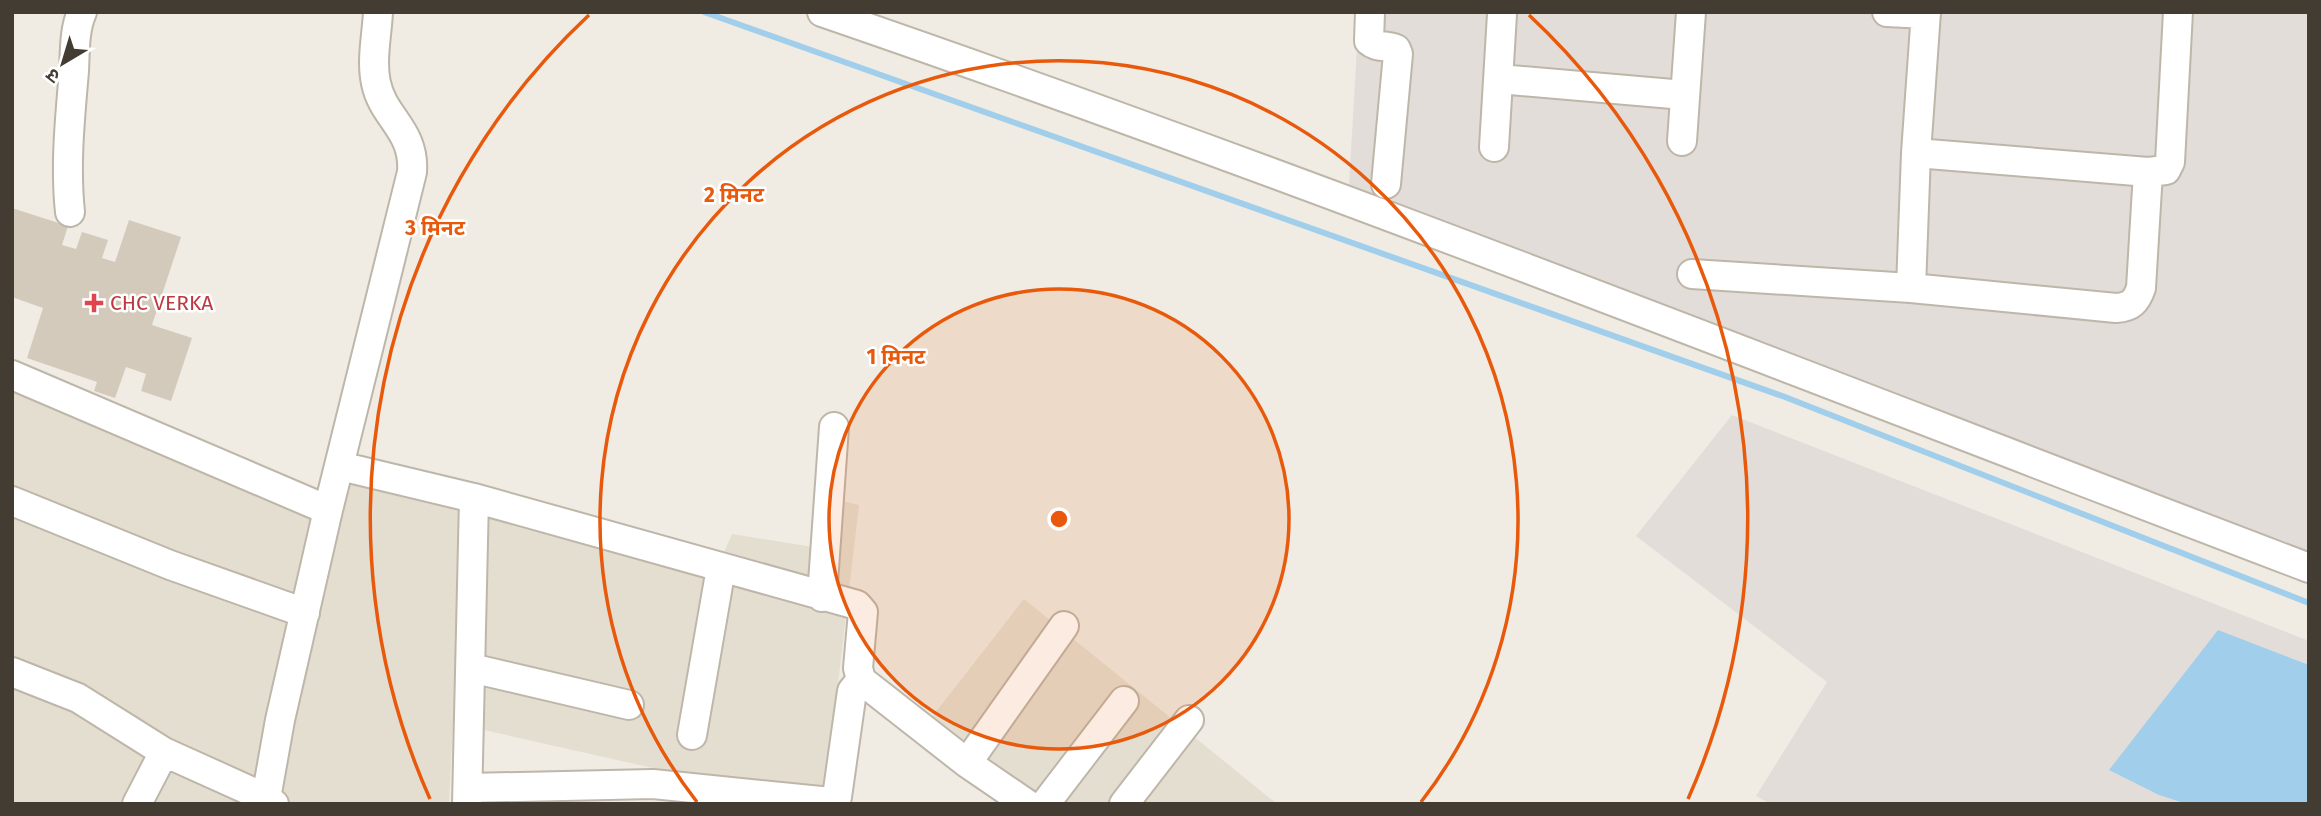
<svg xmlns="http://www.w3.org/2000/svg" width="2321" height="816" font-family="'Fira Sans','Noto Sans Devanagari',sans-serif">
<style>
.residential{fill:#e4ded1}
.industrial{fill:#e2ddd8}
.water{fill:#a1cfeb}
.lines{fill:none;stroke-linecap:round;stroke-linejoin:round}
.stream{stroke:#a1cfeb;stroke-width:6}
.building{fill:#d4cabc}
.minor-casing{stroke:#beb6a9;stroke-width:32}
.minor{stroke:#fff;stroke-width:28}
.ring{fill:none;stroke:#e8590c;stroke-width:3.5}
.health-dot{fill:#e0444e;stroke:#fff;stroke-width:2.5}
.labels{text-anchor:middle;stroke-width:5;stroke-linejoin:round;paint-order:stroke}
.health-label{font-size:21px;fill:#be3a42;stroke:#fff;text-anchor:start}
.centre{fill:#e8590c;stroke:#fff;stroke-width:3.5}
.ring-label{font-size:21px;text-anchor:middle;font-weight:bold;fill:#e8590c;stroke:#fff;stroke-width:5;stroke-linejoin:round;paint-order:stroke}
</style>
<rect width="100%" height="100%" fill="#f0ece3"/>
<path class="residential" d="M12,390l309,130 18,-64 379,110 14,-32 81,13 8,-51 38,9 -35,299h-12l-359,-81 -4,81h-437z
M1024,599l253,205h-255l-98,-77z"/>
<path class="industrial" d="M1359,12h950v539l-960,-365z
M1732,415l577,226v163h-538l-15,-8 71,-114 -191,-146z"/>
<path class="water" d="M2218,630l91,35 -2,139h-120l-28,-9 -50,-25z"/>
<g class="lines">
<path class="stream" d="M704,12l1081,385 524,206"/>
</g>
<path class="building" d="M12,208l56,18 -6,19 14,4 6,-17 26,8 -6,18 13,4 14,-42 52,17 -29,88 40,13 -21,63 -30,-10 5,-17 -20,-7 -11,31 -21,-7 3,-9 -70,-24 16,-50 -31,-11z"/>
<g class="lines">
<defs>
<path id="minor" d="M822,12c501,172 993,368 1487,556
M1370,12l-1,29c8,7 18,4 27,8l2,5 -12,130
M1887,12l39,2
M1499,79l185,16
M1682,141l9,-129
M1494,147l8,-133
M2148,172l18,-2 4,-8 8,-150
M70,212c-5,-47 0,-94 4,-141 1,-19 0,-41 8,-59
M1692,274l219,14 205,20c15,-1 20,-6 25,-20l7,-116 -232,-19
M1911,288l5,-135 10,-141
M12,375l316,135
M340,466l134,32 383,107 6,7 -5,56 3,12 106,83 60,41
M12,501l158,64 135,48
M822,597l12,-170
M471,668l158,37
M12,672l66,26 86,54 102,46 8,6
M692,735l29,-167
M967,763l97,-137
M468,788l185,-4 178,18 6,-5 15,-106 9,-11
M137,804l27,-52
M265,804l15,-84 48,-210 84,-338c3,-42 -29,-54 -36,-89 -5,-22 1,-49 2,-71
M467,804l7,-306
M1045,804l79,-103
M1124,804l65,-84"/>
</defs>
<use href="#minor" class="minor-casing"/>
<use href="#minor" class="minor"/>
</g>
<circle cx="1059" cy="519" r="230" fill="#e8590c" fill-opacity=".12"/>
<g class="ring">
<circle cx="1059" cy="519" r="230"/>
<path d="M697 802A459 459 0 1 1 1421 802"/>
<path d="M430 799A689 689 0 0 1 589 15M1529 15A689 689 0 0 1 1688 799"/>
</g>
<path class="health-dot" d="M90.5 292.5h7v7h7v7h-7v7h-7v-7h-7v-7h7z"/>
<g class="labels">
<g class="health-label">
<text x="110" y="310">CHC VERKA</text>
</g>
</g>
<circle cx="1059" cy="519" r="10" class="centre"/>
<g class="ring-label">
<text x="734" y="202">2 मिनट</text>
<text x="435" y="235">3 मिनट</text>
<text x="896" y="364">1 मिनट</text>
</g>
<rect width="2321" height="816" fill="none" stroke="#423c33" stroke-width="28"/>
<g transform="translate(63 63) rotate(218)" stroke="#ffffff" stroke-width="5" paint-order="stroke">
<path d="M0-5L12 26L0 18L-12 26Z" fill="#423c33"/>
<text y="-10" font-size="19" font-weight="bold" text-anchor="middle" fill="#423c33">उ</text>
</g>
</svg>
